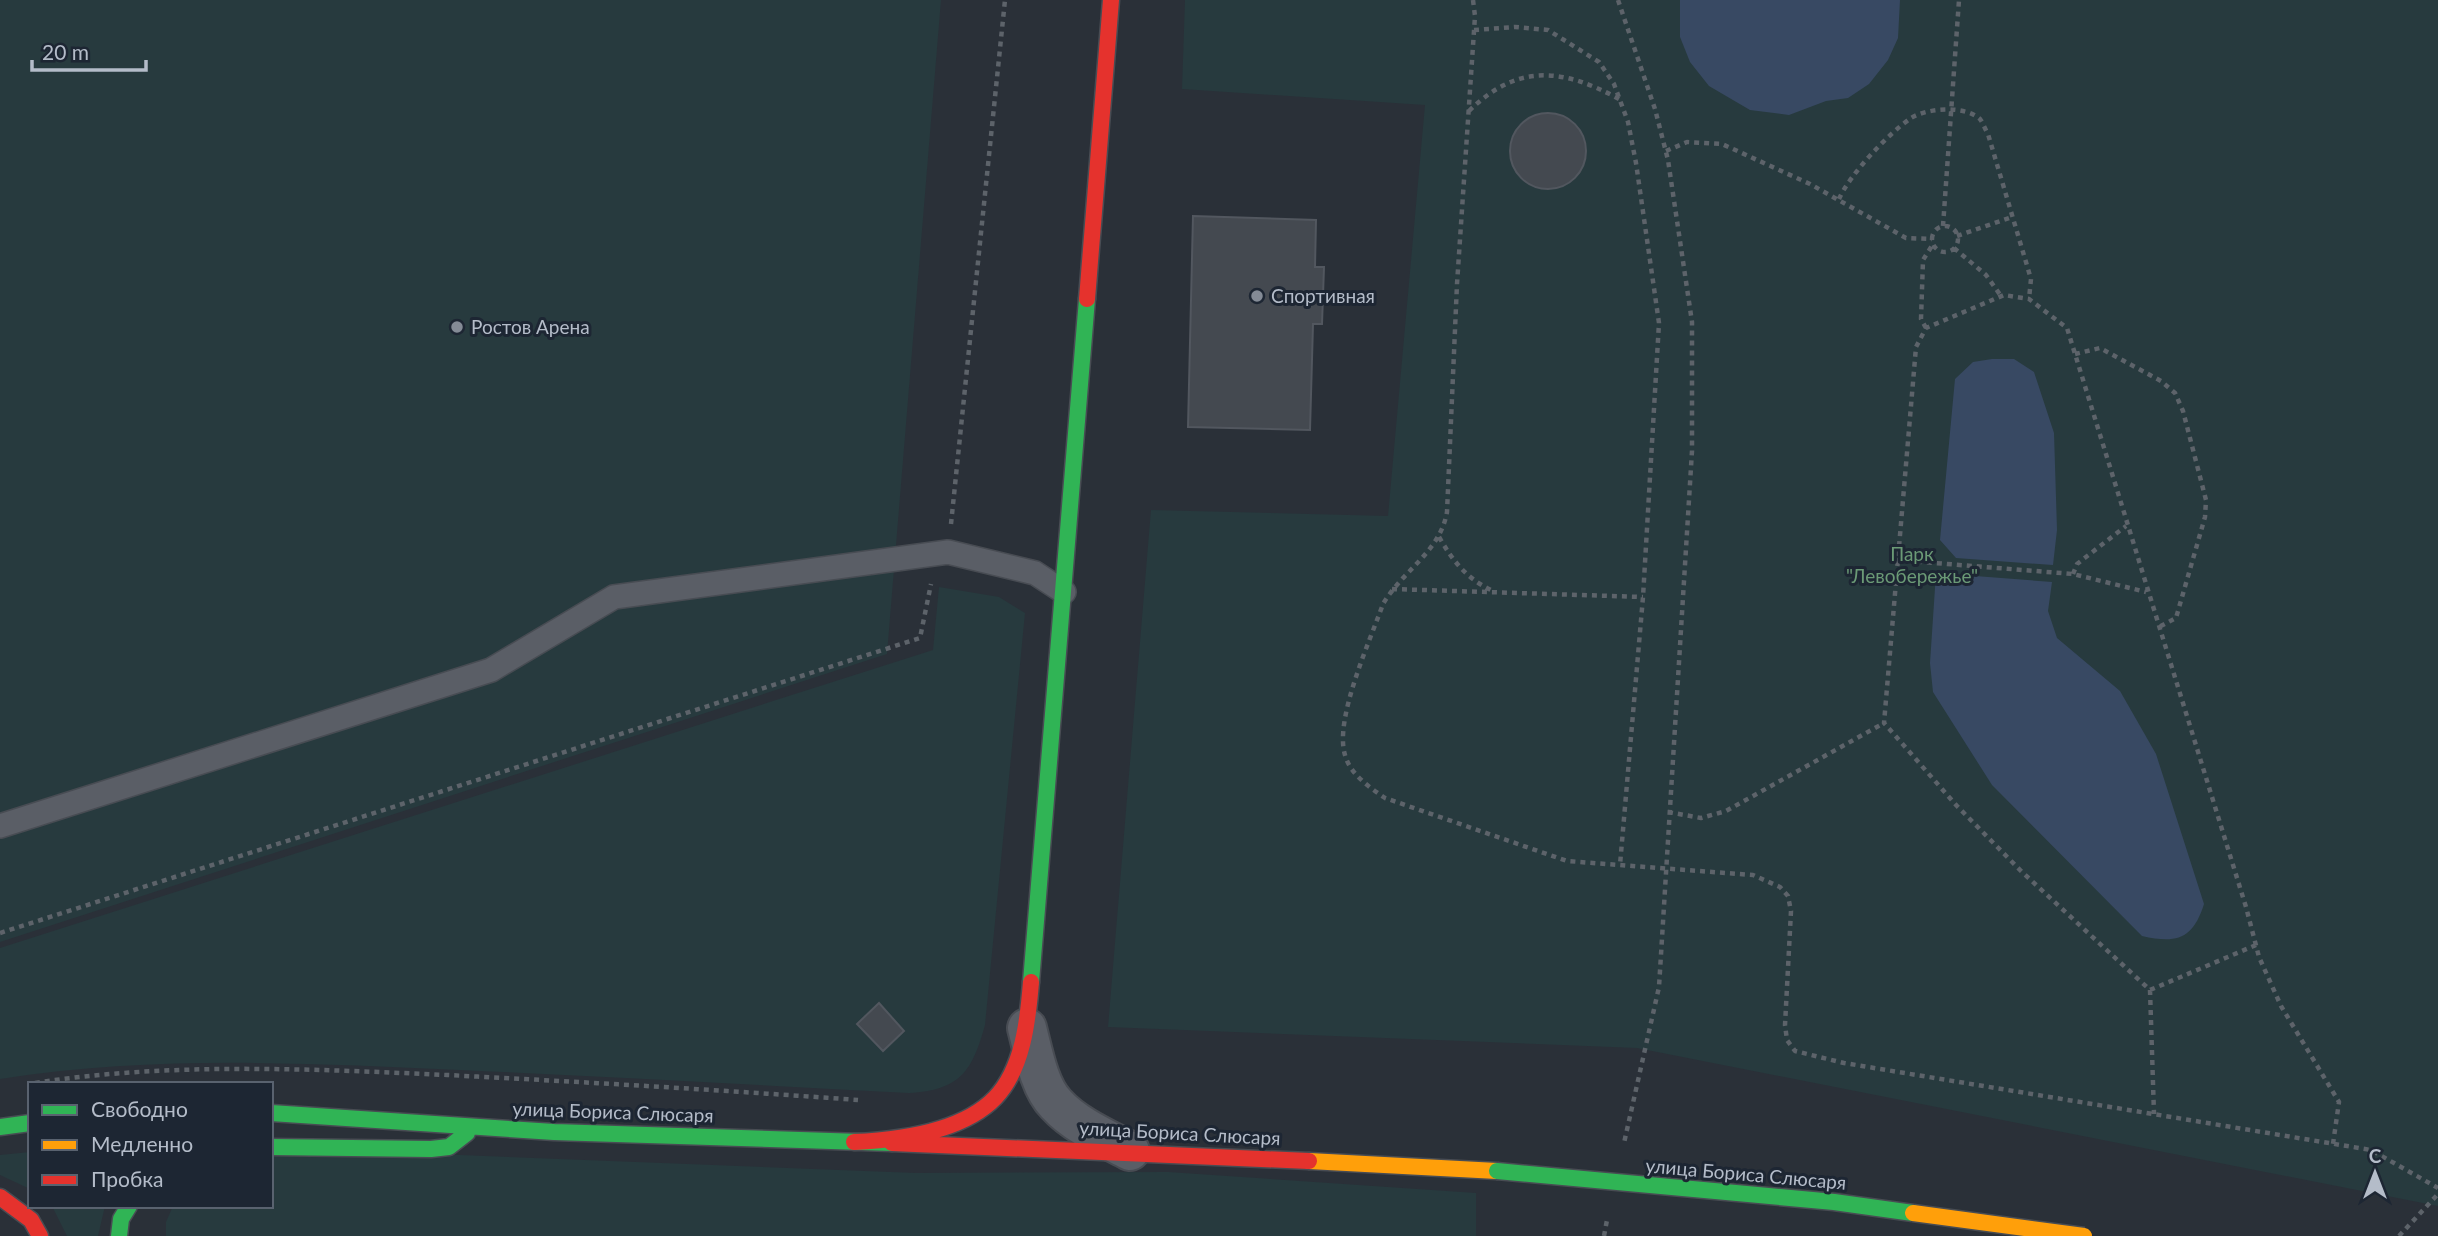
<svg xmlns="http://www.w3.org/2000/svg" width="2438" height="1236" font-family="Lato,sans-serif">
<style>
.green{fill:#273a3e}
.water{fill:#384963}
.building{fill:#444950;stroke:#52575f;stroke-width:2}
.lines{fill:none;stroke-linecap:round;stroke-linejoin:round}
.lane-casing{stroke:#484c53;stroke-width:26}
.street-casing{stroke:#484c53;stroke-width:42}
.fast-casing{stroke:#484c53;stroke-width:19}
.slow-casing{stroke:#484c53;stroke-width:19}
.jam-casing{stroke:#484c53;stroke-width:19}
.path{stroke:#5d636a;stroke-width:4.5;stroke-dasharray:5 5;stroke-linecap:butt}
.lane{stroke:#5a5e66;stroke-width:23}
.street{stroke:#5a5e66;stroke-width:38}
.fast{stroke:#30b455;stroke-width:16}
.slow{stroke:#ff9f0a;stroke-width:16}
.jam{stroke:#e5322d;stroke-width:16}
.fast-bridge-casing{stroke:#484c53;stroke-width:19;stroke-linecap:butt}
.slow-bridge-casing{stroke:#484c53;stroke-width:19;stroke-linecap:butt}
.fast-bridge{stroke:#30b455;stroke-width:16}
.slow-bridge{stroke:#ff9f0a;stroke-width:16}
.poi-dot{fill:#848b96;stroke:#1d2633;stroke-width:2.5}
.labels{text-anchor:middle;stroke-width:6;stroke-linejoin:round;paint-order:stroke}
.poi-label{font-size:19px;fill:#b4bcc9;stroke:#1d2633;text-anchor:start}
.park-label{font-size:19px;fill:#6b9a76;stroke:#1d2633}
.street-label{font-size:19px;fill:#b4bcc9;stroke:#1d2633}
</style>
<rect width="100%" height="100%" fill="#2a3038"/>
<path class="green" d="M0,0h941l-54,654 -887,288z
M1185,0h1253v1206l-801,-158 -529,-21 43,-517 237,6 37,-411 -243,-16z
M939,587l60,10 26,16 -40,412c-13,47 -25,65 -76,68 -150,-8 -299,-16 -449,-23 -153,-7 -308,-15 -460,9v-131l933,-298z
M30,1152v37l-30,-14v-20z
M271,1153l164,1 481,19 252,-1 308,21v43h-1310v-14l7,-16h98z
M52,1206h53l-7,30h-31z"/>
<path class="water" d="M1680,0h220l-2,38 -10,22 -19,24 -21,14 -22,3 -37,14 -39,-5 -41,-24 -19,-24 -10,-25z
M1992,359h22l20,13 20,61 3,97 -4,35 -97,-7 -16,-18 15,-161 18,-17z
M1936,573l116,9 -4,29 9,27 63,53 36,63 48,150c-11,35 -27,40 -62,32l-150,-151 -59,-93 -3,-29z"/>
<path class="building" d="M1510 151a38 38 0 1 1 76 0a38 38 0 1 1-76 0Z
M1193,216l123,4 -1,47h9l-2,57h-9l-3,106 -122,-3z
M879,1003l25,28 -21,20 -26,-27z"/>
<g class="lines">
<defs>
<path id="lane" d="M0,826l491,-156 123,-73 334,-45 87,21 29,19"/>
<path id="street" d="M1027,1028c6,23 12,59 29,76 19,21 49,34 74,47"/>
<path id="fast" d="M1031,982l56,-683
M271,1113l283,19 338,11
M0,1127l30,-4
M271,1147l160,2 18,-2 18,-14
M119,1236l2,-17 8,-13"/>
<path id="slow" d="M1309,1161l188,10"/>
<path id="jam" d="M1087,299l24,-299
M854,1142c44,-2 108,-10 141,-44 28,-29 33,-78 36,-116
M892,1143l417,18
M0,1197l31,23 9,16"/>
</defs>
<use href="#lane" class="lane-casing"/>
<use href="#street" class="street-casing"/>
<use href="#fast" class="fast-casing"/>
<use href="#slow" class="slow-casing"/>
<use href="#jam" class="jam-casing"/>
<path class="path" d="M1473,0l2,16 -18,268 -10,228c-7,40 -44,58 -64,92 -13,37 -49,115 -38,151 5,19 24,32 40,43l182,63 186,14 27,12 8,9 3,15 -6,114 2,15 8,11 49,12 527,87 67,38
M1618,0l37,109 13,51 24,162v129l-33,536 -35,156
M1474,30l41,-3 33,3 51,32 15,22 14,38 8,41 23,160 -16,274 -23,268
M1469,111c49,-48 93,-43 150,-12
M1666,151l21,-9 35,2 88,40 96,54 26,1
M1839,199c11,-25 49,-65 72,-81 16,-10 54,-13 69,1 3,4 5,10 8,15l43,145 -2,20
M1943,226l16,-226
M1932 239a13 13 0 1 1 26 0a13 13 0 1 1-26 0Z
M1957,236l55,-19
M1954,248l32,27 15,21
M1926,328l-5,-9 2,-59 10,-16
M2075,354l25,-6 61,33 14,12 8,18 23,89 -1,17 -29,101 -19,10
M951,524l54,-524
M1439,537c14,24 27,41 52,53
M1897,560l176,14 73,18
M2073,574l4,-10 49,-38
M1392,589l251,8
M1668,812l33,6 25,-7 158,-88
M0,933l920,-295 11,-54
M2256,945l-106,45 -129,-119 -64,-65 -73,-83 32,-376 10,-19 78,-33 25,4 38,29 179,579 13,50 22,49 58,96 -6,42
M2150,990l4,124
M35,1083c133,-21 278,-14 412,-8 137,7 274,15 411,25
M1604,1236l3,-16
M2399,1236l39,-42"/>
<use href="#lane" class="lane"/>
<use href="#street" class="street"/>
<use href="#fast" class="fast"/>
<use href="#slow" class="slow"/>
<use href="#jam" class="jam"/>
<defs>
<path id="fast-bridge" d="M1497,1171l337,31 79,11"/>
<path id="slow-bridge" d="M1913,1213l171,23"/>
</defs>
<use href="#fast-bridge" class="fast-bridge-casing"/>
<use href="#slow-bridge" class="slow-bridge-casing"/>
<use href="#fast-bridge" class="fast-bridge"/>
<use href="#slow-bridge" class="slow-bridge"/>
</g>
<g class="poi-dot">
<circle cx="1257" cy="296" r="7"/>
<circle cx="457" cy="327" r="7"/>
</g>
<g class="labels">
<g class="poi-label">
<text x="1271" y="303">Спортивная</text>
<text x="471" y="334">Ростов Арена</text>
</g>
<g class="park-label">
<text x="1912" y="561">Парк<tspan x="1912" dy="22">"Левобережье"</tspan></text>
</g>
<g class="street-label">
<text transform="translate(613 1112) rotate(2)" y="7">улица Бориса Слюсаря</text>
<text transform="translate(1180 1133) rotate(3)" y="7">улица Бориса Слюсаря</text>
<text transform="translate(1746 1174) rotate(5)" y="7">улица Бориса Слюсаря</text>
</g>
</g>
<rect x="28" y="1082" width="245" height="126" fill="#1d2633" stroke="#59626f" stroke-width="2"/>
<rect x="42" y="1105" width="35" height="10" fill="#30b455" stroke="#59626f" stroke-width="2"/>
<text x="91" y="1117" font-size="21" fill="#b4bcc9">Свободно</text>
<rect x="42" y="1140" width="35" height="10" fill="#ff9f0a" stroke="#59626f" stroke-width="2"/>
<text x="91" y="1152" font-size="21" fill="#b4bcc9">Медленно</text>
<rect x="42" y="1175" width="35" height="10" fill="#e5322d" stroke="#59626f" stroke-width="2"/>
<text x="91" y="1187" font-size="21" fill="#b4bcc9">Пробка</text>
<g transform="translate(2375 1173)" stroke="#1d2633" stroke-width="5" paint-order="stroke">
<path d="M0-5L12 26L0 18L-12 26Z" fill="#b4bcc9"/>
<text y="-10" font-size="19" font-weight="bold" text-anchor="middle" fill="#b4bcc9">С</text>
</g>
<path d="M32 60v10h114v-10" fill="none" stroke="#b4bcc9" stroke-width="3.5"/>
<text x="42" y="60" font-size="21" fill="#b4bcc9" stroke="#1d2633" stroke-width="5" paint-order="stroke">20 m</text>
</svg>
